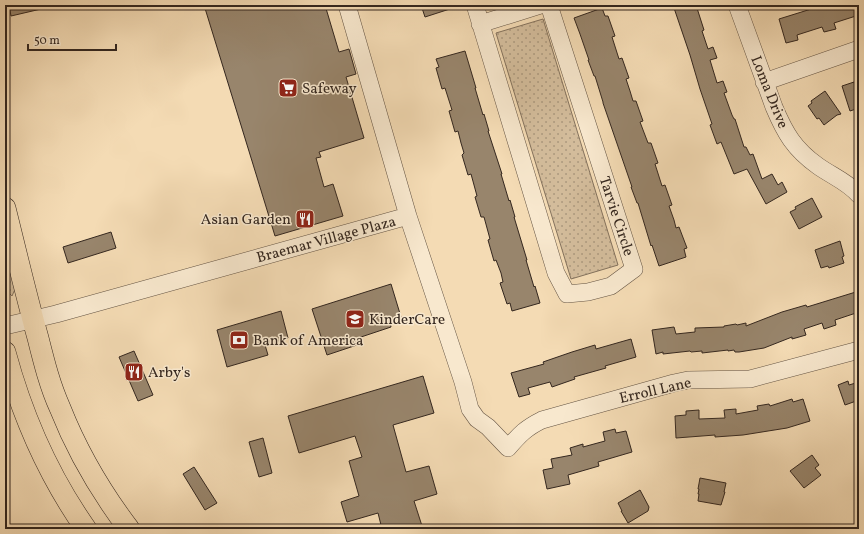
<svg xmlns="http://www.w3.org/2000/svg" width="864" height="534" font-family="Vollkorn,serif">
<style>
.grass{fill:url(#grass-dots);stroke:#84725d}
.building{fill:#98856c;stroke:#34271f}
.lines{fill:none;stroke-linecap:round;stroke-linejoin:round}
.minor-casing{stroke:#645444;stroke-width:18}
.major-casing{stroke:#34271f;stroke-width:22}
.minor{stroke:#f8e8ce;stroke-width:17}
.major{stroke:#f4dbb4;stroke-width:21}
.labels{text-anchor:middle;stroke-width:3;stroke-linejoin:round;paint-order:stroke}
.poi-label{font-size:15px;fill:#34271f;stroke:#f8e8ce;text-anchor:start}
.street-label{font-size:15px;fill:#34271f;stroke:#f8e8ce}
</style>
<defs>
<pattern id="grass-dots" width="8" height="8" patternUnits="userSpaceOnUse"><rect width="8" height="8" fill="#d3bc9b"/><path d="M2 2h.1M6 6h.1" fill="none" stroke="#ac997e" stroke-width="1.8" stroke-linecap="round"/></pattern>
</defs>
<rect width="100%" height="100%" fill="#f4dbb4"/>
<filter id="stains"><feTurbulence type="fractalNoise" baseFrequency=".005" numOctaves="4"/><feColorMatrix values="0 0 0 0 .2 0 0 0 0 .09 0 0 0 0 .02 0 0 0 .5 -.17"/></filter>
<radialGradient id="worn" r=".72"><stop offset=".6" stop-color="#630" stop-opacity="0"/><stop offset="1" stop-color="#630" stop-opacity=".3"/></radialGradient>
<path class="grass" d="M543,19l75,246 -47,14 -75,-246z
M5,238l11,49 -4,9 -7,-7z"/>
<path class="building" d="M9,5h32v4l-30,7z
M204,5h121l14,47 10,-3 7,25 -10,3 18,61 -45,14 2,5 -5,1 8,29 9,-3 10,32 -68,20 -23,-75z
M421,5h35v2l-31,10z
M673,5h23l8,25 -2,1 6,18 5,-2 4,11 -7,2 7,23 6,-2 4,11 -3,1 8,22 2,4h1l9,28h2l4,8 3,-1 9,25 10,-5 6,11 4,-3 5,10 -21,12 -19,-35 -13,5 -13,-32 -4,2 -7,-19 2,-1 -12,-35 -10,-34z
M824,5h35v10l-25,8 2,6 -12,3 -2,-5 -25,8 1,5 -12,3 -7,-24z
M602,8l3,8h3l7,20 -3,1 7,22 3,-1 7,20 -3,1 4,12 3,10h3l7,20 -3,1 8,21h3l7,20 -3,1 7,22 3,-1 7,20 -3,1 5,14 2,8 3,-1 8,21 -3,1 2,8 -27,9 -7,-21 -1,1 -13,-43h-1l-6,-16h1l-29,-84v-1l-8,-26h-1l-6,-16h1l-9,-26 -6,-16z
M465,51l11,37h-1l8,27 1,-1 5,17h-1l14,43h-1l8,27 1,-1 5,17h-1l13,43h-1l8,27 1,-1 5,17 -28,8 -2,-8 -3,1 -7,-21 3,-1 -2,-9 -5,-13 -2,1 -6,-21 2,-1 -6,-22h-3l-6,-20 2,-1 -6,-22 -3,1 -6,-20 2,-2 -3,-10 -3,-12 -3,1 -6,-21 3,-1 -7,-22 -3,1 -6,-21 3,-1 -3,-8z
M854,82l2,7 3,-1v20l-9,3 -8,-25z
M825,91l16,23 -4,1 -13,10 -5,-7 -2,1 -9,-13 4,-3 -1,-2z
M812,198l10,19 -23,12 -9,-17 6,-3 -1,-2z
M111,232l5,16 -48,15 -5,-16z
M840,241l4,15 -2,1 2,6 -15,5 -1,-2 -7,2 -6,-18z
M391,284l10,33 -11,4 1,6 -36,12 2,6 -30,10 -15,-46z
M859,291v21l-24,8 1,5 -12,4 -2,-6 -18,6 2,6 -14,4v-2l-28,11 -25,4h-4l-1,-2 -6,1v-1l-26,3v-2l-11,1 -1,-1 -27,3v-2l-7,2 -4,-24 22,-3 2,7 19,-2v-4l29,-1v-1l12,-2 1,1 9,-2v3l36,-14 24,-7 1,2z
M281,311l7,27 -23,7 3,10 -41,12 -10,-37z
M631,339l5,18 -31,9 1,2 -32,9 1,2 -23,8 -2,-5 -22,6 2,6 -11,3 -8,-24 33,-9 -1,-2 29,-10 23,-7 1,4z
M134,351l19,44 -15,6 -19,-44z
M423,376l11,37 -41,12 13,47 23,-6 8,28 -23,7 9,28h-41l-4,-16 -31,9 -6,-20 18,-6 -10,-35 13,-4 -7,-21 -56,17 -11,-37z
M848,381l1,4 10,-3v18l-14,5 -7,-20z
M792,399l1,3 10,-3 7,22 -23,7 -44,7 -28,2v-2l-39,3 -1,-22 11,-1v-4l13,-1v9l26,-1 -1,-8 12,-1v5l22,-4 -1,-4 12,-2 1,2z
M615,429l1,4 10,-2 6,21 -34,10 1,4 -31,9 2,9 -23,5 -4,-19 10,-2 -2,-9 21,-4 -2,-7 13,-4v3l22,-6 -2,-9z
M263,438l9,35 -13,4 -10,-35z
M812,455l7,10 -4,3 6,7 -17,13 -14,-17z
M194,467l23,36 -12,7 -22,-36z
M700,478l26,5 -2,9h1l-4,13 -23,-4 1,-7h-1l1,-5h-1z
M640,490l9,17 -1,4 -20,12 -7,-12h1l-4,-8z"/>
<g class="lines">
<defs>
<path id="minor" d="M347,5l61,211 55,166 7,27 7,10 11,8 20,21c12,-14 18,-20 34,-28l132,-37 14,-3 62,-1 109,-29
M475,5l81,268 11,21 21,-2 23,-6 23,-17 -85,-264
M737,5l37,102c11,26 20,42 44,59 14,10 30,16 41,29
M480,24l61,-19
M764,82l95,-33
M5,326l51,-12 352,-98"/>
<path id="major" d="M5,208c11,44 21,87 33,130 6,24 12,48 22,70 17,43 41,84 69,121
M5,352c17,63 43,123 81,177"/>
</defs>
<use href="#minor" class="minor-casing"/>
<use href="#major" class="major-casing"/>
<use href="#minor" class="minor"/>
<use href="#major" class="major"/>
</g>
<defs>
<symbol id="supermarket-square" viewBox="-11 -11 22 22"><rect x="-9" y="-9" width="18" height="18" rx="4" fill="#8f2418" stroke="#f8e8ce"/><path d="M-6-5.5h2.5l.6 2H6L4.5 2H-2.5L-4.4-4H-6ZM-1.5 3.2a1.3 1.3 0 1 0 .1 0ZM3 3.2a1.3 1.3 0 1 0 .1 0Z" fill="#fff"/></symbol>
<symbol id="restaurant-square" viewBox="-11 -11 22 22"><rect x="-9" y="-9" width="18" height="18" rx="4" fill="#8f2418" stroke="#f8e8ce"/><path d="M-5-6h1v4h1v-4h1v4h1v-4h1v5L-1.5 .5V6h-2V.5L-5-1ZM5-6V6H3V1.5H1.5Q1.5-4 5-6Z" fill="#fff"/></symbol>
<symbol id="school-square" viewBox="-11 -11 22 22"><rect x="-9" y="-9" width="18" height="18" rx="4" fill="#8f2418" stroke="#f8e8ce"/><path d="M0-5L7-2L0 1L-7-2ZM-4 1L0 2.5L4 1V4Q0 6-4 4Z" fill="#fff"/></symbol>
<symbol id="bank-square" viewBox="-11 -11 22 22"><rect x="-9" y="-9" width="18" height="18" rx="4" fill="#8f2418" stroke="#f8e8ce"/><path d="M-6-4H6V4H-6ZM0-2.3a2.3 2.3 0 1 0 0 4.6a2.3 2.3 0 1 0 0-4.6Z" fill="#fff"/></symbol>
</defs>
<g fill-rule="evenodd">
<use href="#supermarket-square" x="277" y="77" width="22" height="22"/>
<use href="#restaurant-square" x="294" y="208" width="22" height="22"/>
<use href="#school-square" x="344" y="308" width="22" height="22"/>
<use href="#bank-square" x="228" y="329" width="22" height="22"/>
<use href="#restaurant-square" x="123" y="361" width="22" height="22"/>
</g>
<g class="labels">
<g class="poi-label">
<text x="302" y="93">Safeway</text>
<text x="291" y="224" text-anchor="end">Asian Garden</text>
<text x="369" y="324">KinderCare</text>
<text x="253" y="345">Bank of America</text>
<text x="148" y="377">Arby's</text>
</g>
<g class="street-label">
<text transform="translate(770 92) rotate(68)" y="5">Loma Drive</text>
<text transform="translate(617 216) rotate(72)" y="5">Tarvie Circle</text>
<text transform="translate(326 239) rotate(-15)" y="5">Braemar Village Plaza</text>
<text transform="translate(655 390) rotate(-13)" y="5">Erroll Lane</text>
</g>
</g>
<rect width="864" height="534" fill="none" stroke="#f4dbb4" stroke-width="20"/>
<rect x="6" y="6" width="852" height="522" fill="none" stroke="#34271f" stroke-width="2"/>
<rect x="10" y="10" width="844" height="514" fill="none" stroke="#34271f"/>
<path d="M28 44v6h88v-6" fill="none" stroke="#34271f" stroke-width="2"/>
<text x="34" y="44" font-size="12" fill="#34271f" stroke="#f8e8ce" stroke-width="3" paint-order="stroke">50 m</text>
<rect width="100%" height="100%" filter="url(#stains)"/>
<rect width="100%" height="100%" fill="url(#worn)"/>
</svg>
